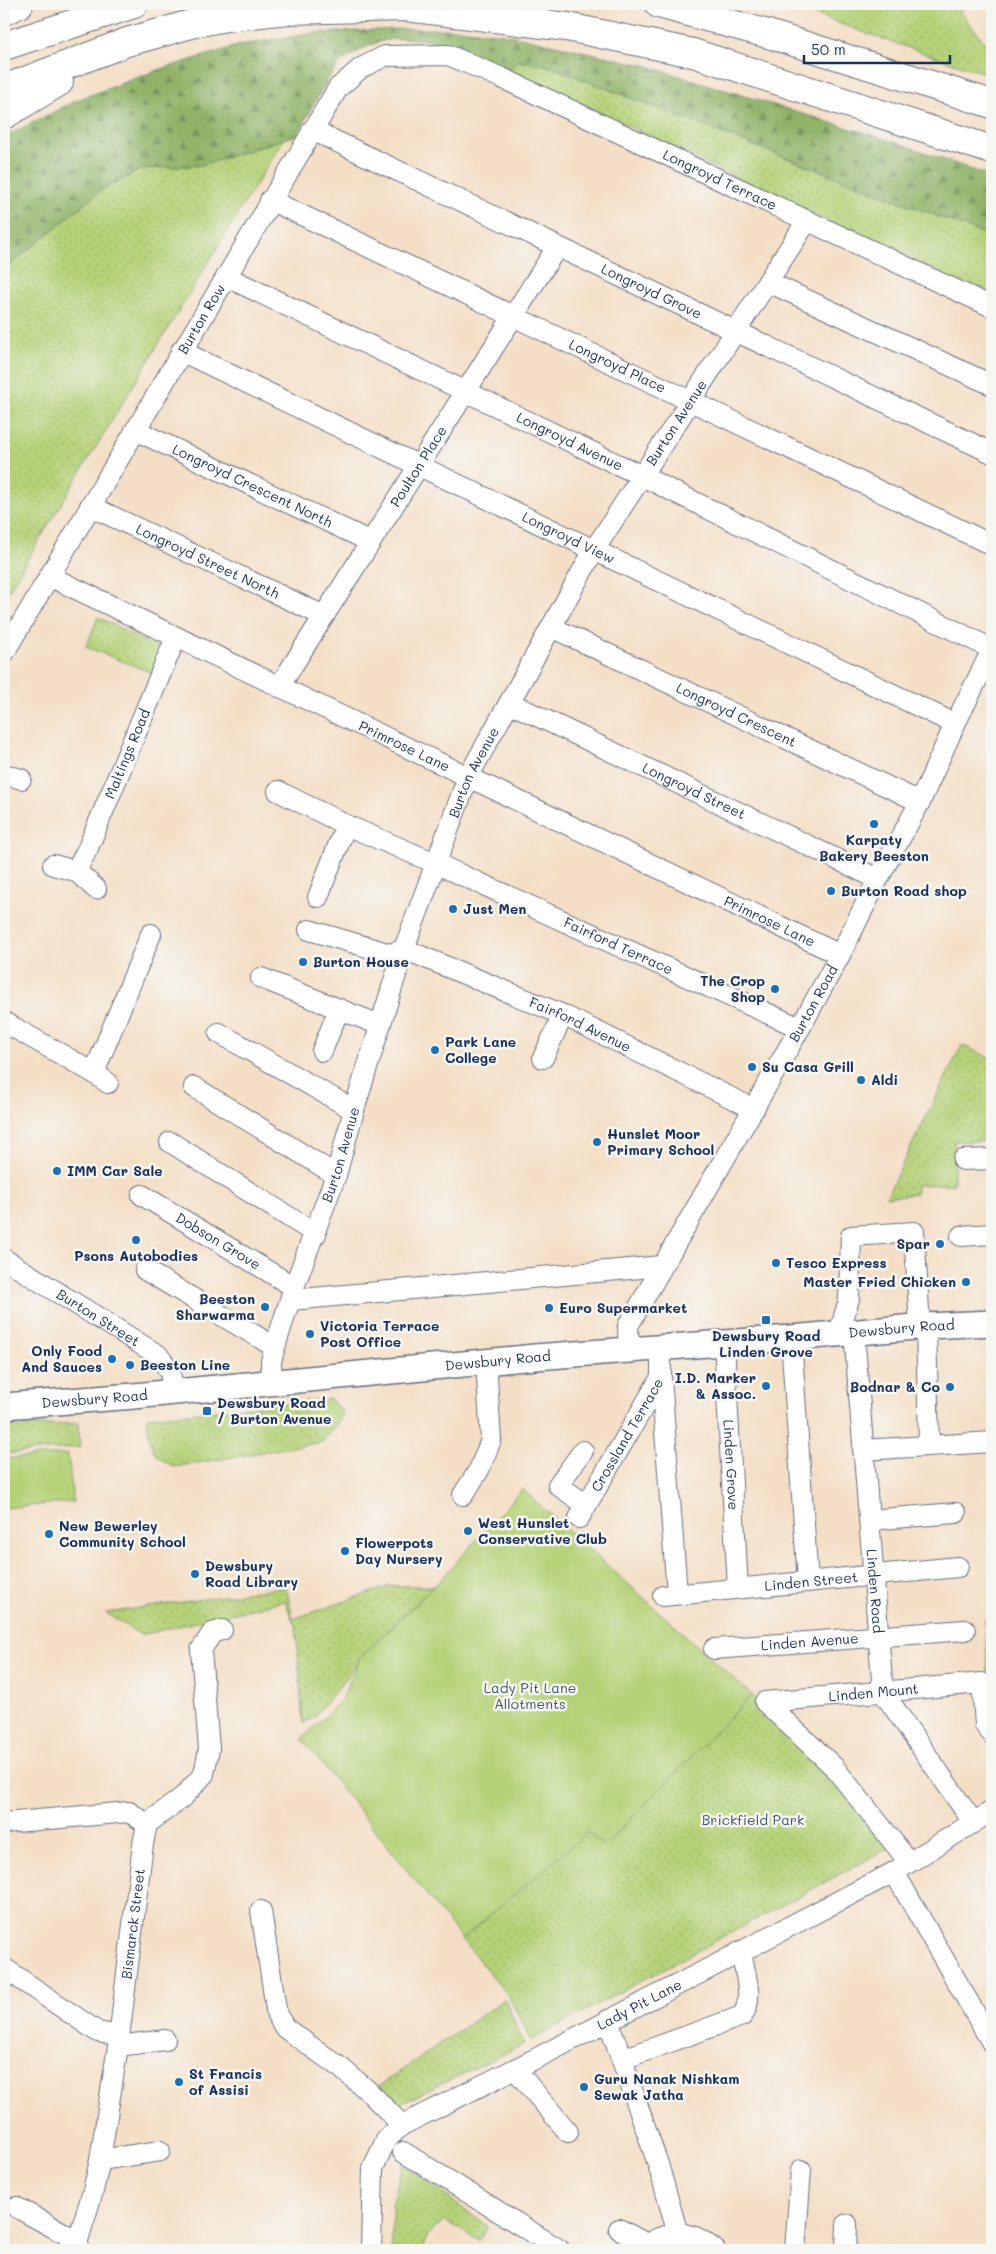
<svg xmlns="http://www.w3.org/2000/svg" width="996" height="2254" font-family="Mali,sans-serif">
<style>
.grass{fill:url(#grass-dots);stroke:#68806a}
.forest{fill:url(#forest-firs);stroke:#567163}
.garden{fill:#b5d177;stroke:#68806a}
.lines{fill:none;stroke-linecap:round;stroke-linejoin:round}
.minor-casing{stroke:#676d82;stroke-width:22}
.major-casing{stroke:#676d82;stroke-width:28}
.highway-casing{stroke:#676d82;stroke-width:30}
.minor{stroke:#fff;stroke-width:20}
.major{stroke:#fff;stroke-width:25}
.highway{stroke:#fff;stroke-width:28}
.poi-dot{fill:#1f6fb2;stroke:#f6f6f2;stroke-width:2}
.labels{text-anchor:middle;stroke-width:5;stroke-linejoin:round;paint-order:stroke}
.street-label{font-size:14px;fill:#1b2f5e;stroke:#f6f6f2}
.poi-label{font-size:14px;font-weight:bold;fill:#1b2f5e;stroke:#f6f6f2;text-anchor:start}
.park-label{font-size:14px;fill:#425864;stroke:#f6f6f2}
</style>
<defs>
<pattern id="grass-dots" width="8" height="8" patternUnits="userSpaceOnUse" patternTransform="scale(1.25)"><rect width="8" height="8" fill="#b5d177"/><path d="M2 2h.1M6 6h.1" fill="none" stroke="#9bb469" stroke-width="1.8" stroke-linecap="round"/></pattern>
<pattern id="forest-firs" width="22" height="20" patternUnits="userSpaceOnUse" patternTransform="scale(1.25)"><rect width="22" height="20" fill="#90b368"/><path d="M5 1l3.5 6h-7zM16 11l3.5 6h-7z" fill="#759259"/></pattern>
</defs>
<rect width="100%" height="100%" fill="#f6f6f2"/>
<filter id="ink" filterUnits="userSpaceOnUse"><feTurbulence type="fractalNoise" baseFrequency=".02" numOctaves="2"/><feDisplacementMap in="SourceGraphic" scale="10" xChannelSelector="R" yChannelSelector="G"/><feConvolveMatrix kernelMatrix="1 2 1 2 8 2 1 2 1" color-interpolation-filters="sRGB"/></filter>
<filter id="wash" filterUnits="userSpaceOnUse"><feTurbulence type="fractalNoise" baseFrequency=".0096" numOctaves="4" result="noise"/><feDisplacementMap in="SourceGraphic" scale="20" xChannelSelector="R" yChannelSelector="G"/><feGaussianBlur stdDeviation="1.12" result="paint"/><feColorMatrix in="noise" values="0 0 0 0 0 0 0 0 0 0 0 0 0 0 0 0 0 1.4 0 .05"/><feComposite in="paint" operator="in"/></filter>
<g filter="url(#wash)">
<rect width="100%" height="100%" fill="#f4dfc6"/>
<path class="grass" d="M787,4h160l11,4 34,44v24l-124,-42z
M519,61l26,4 447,172v62l-482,-229z
M285,138l-32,51 -249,409v-328l97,-80 41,-21 60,-4z
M98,617l63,32 -6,25 -69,-27z
M962,1045l30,14v82h-38v43l-38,1v9l-30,3z
M330,1399l11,11 1,7 -20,25 -148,25c-24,-12 -25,-24 -27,-50z
M78,1423l2,24 -76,7v-26z
M390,1586h43l-74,73 -11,17 -33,40 -12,8 -7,-96 -11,-27 -144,34 -35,-22 180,-26 7,32z
M985,1619h7v107l-1,-1z
M752,1695l78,77 59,76 -358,192 -22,-43 -47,-58 126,-108 16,15z
M505,1999l19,45 -128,62 -20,-18z
M403,2164l85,63 -9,14 -35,-21 -16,15 -5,15h-31v-44z
M675,2243l11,3 7,4h-39z"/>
<path class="forest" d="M397,29h61l53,6 133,30 263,81 85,31v60l-447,-172 -26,-4 -9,9c-48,-20 -103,-49 -153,-18 -6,4 -15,8 -19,13 -16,21 -28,47 -41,70l-95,30 -60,4 -41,21 -97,80v-133l73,-37 78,-29 85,-26 75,-12z"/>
<path class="garden" d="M68,1454l5,48 -69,6v-49z
M522,1489l230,206 -148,151 -16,-14 -126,107 -160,-200 40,-40 17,-40 84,-82z"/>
</g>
<g filter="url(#ink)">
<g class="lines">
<defs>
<g id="minor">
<path id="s1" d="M312,130l680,323"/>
<path id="s2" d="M270,200l722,345"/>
<path id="s3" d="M227,277l415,199 350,173"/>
<path d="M768,282l224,103"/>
<path id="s4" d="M181,351l774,373"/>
<path id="s5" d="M135,430l236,112"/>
<path id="s6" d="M90,506l234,110"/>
<path id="s7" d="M49,576l791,379"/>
<path id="s8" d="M551,627l369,175"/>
<path id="s9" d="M4,653l334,-565 23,-20 24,-12 63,-1 54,23 490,229"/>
<path id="s10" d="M279,687l278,-440"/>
<path id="s11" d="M510,703l368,176"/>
<path d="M4,774l17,5"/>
<path id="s12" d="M278,791l68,34 89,38 365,165"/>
<path d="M53,865l23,6 20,18"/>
<path id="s13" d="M76,871l12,-23 88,-211"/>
<path d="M318,897l28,-72"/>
<path id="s14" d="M309,930l82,24 13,-5 159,66 191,94"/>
<path d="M261,978l78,31"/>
<path d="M4,1022l90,51 14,10"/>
<path d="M219,1033l135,77"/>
<path d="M322,1051l17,-42 41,16"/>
<path d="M543,1058l20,-43"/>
<path d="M94,1073l57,-139"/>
<path d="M194,1087l142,88"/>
<path d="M170,1142l146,92"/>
<path d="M963,1160l29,-1"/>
<path id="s15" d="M142,1195l152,92"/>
<path d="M961,1236l31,-2"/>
<path id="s16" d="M4,1259l154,96 12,16 3,21"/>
<path d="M145,1270l130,77"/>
<path d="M291,1300l371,-34"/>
<path d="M926,1326l3,119"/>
<path id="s17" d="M854,1332l29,360 90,130"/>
<path d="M839,1334l10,-35 2,-63 63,-4 6,94"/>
<path d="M791,1338l17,244"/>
<path id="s18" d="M724,1343l14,245"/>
<path id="s19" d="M629,1350l-1,-24 172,-298 40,-73 38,-76 42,-77 35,-78 37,-74"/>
<path d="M661,1377l16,217"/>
<path id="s20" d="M272,1382l-1,-21 4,-14 19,-60 42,-112 18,-65 50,-161 64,-172 126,-227 213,-329"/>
<path d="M863,1450l129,-8"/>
<path d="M583,1451l-25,34 28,20"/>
<path d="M463,1495l16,-25 12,-30 -5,-78"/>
<path id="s21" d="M579,1518l82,-141v-29"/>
<path d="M869,1520l87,-7"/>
<path id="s22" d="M663,1596l295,-29"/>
<path id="s23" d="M714,1649l251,-19"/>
<path id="s24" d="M765,1702l217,-19 3,42 7,9"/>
<path d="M765,1702l69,65 75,95"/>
<path d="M4,1823l125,-11 18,12"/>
<path d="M894,1872l98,171"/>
<path d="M261,1911l16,104 8,13 56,40 26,22 35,35"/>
<path d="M4,1968l94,64 21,4"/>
<path d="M608,2020l50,144 20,70"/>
<path d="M118,2046l47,-6"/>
<path d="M623,2059l119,-43c13,-17 2,-45 -1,-65"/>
<path d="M515,2069l53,63"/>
<path d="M403,2152l157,98"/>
<path d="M100,2160l60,-9"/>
<path d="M16,2207l62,34"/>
<path d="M619,2229l28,15"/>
<path id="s25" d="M75,2250l18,-59 7,-31 18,-114 25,-202 4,-20 37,-28 20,-22 5,-25 -8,-99 11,-17 10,-3"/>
<path id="s26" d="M371,2250l2,-82 13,-28 16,-15 135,-67 357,-186 98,-61"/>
<path d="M642,2250c10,-13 34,-20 50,-14 9,2 16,9 23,14"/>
<path d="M795,2250l6,-80"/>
<path d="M846,2250l1,-26"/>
</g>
<g id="major">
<path id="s27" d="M4,1406l130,-10 401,-39 256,-19 135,-12 66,-3"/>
</g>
<path id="highway" d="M659,4l109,30 224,70
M4,11l15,-7
M4,46l130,-42
M4,89l123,-47 68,-19 31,-6 62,-7 118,-3 161,20 126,26 299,97
M4,115l55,-33"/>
</defs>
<use href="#minor" class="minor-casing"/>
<use href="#major" class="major-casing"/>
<use href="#highway" class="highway-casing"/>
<use href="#minor" class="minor"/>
<use href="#major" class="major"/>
<use href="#highway" class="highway"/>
</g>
</g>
<g class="poi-dot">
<circle cx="874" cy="824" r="5"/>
<circle cx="831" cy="891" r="5"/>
<circle cx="453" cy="909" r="5"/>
<circle cx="303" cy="962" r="5"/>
<circle cx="775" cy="989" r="5"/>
<circle cx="435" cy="1050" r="5"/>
<circle cx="752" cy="1067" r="5"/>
<circle cx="861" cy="1080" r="5"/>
<circle cx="597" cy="1142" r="5"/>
<circle cx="57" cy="1171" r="5"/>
<circle cx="136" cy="1240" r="5"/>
<circle cx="940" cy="1244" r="5"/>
<circle cx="776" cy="1263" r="5"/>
<circle cx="966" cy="1282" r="5"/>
<circle cx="265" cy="1307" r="5"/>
<circle cx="549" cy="1308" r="5"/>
<rect x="761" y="1315" width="10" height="10" rx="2.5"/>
<circle cx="310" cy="1334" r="5"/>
<circle cx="112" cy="1359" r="5"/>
<circle cx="130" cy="1365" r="5"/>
<circle cx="766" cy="1386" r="5"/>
<circle cx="950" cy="1387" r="5"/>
<rect x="202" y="1406" width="10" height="10" rx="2.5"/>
<circle cx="468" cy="1531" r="5"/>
<circle cx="49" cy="1534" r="5"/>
<circle cx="345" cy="1551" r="5"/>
<circle cx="195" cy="1574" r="5"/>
<circle cx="179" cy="2082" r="5"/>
<circle cx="584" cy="2087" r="5"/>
</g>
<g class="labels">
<g class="street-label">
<text dy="5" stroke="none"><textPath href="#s9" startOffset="1076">Longroyd Terrace</textPath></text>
<text dy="5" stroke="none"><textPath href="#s1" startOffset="376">Longroyd Grove</textPath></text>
<text dy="5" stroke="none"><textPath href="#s9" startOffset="388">Burton Row</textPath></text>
<text dy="5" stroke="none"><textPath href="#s2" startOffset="385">Longroyd Place</textPath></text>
<text dy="5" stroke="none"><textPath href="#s20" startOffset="1049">Burton Avenue</textPath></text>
<text dy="5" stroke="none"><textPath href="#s3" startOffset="380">Longroyd Avenue</textPath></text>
<text dy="5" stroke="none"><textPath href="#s10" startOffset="261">Poulton Place</textPath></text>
<text dy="5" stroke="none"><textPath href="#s5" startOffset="130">Longroyd Crescent North</textPath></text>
<text dy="5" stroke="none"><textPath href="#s4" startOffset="430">Longroyd View</textPath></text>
<text dy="5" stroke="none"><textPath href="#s6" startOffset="130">Longroyd Street North</textPath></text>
<text dy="5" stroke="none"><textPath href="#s8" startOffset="205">Longroyd Crescent</textPath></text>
<text dy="5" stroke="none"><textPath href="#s7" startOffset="394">Primrose Lane</textPath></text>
<text dy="5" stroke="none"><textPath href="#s13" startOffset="128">Maltings Road</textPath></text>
<text dy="5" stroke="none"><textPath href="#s20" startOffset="644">Burton Avenue</textPath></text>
<text dy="5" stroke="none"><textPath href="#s11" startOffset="204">Longroyd Street</textPath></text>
<text dy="5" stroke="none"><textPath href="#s7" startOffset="799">Primrose Lane</textPath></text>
<text dy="5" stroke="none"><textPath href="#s12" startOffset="374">Fairford Terrace</textPath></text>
<text dy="5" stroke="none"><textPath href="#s19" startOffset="396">Burton Road</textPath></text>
<text dy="5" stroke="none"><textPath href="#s14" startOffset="291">Fairford Avenue</textPath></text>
<text dy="5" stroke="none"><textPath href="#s20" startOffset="239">Burton Avenue</textPath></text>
<text dy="5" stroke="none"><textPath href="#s15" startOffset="89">Dobson Grove</textPath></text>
<text dy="5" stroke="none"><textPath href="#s16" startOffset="111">Burton Street</textPath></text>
<text dy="5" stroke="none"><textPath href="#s27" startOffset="901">Dewsbury Road</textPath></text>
<text dy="5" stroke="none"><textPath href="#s27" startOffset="496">Dewsbury Road</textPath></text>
<text dy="5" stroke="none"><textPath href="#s27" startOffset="91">Dewsbury Road</textPath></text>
<text dy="5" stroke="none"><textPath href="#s21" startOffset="96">Crossland Terrace</textPath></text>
<text dy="5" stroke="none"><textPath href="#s18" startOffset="122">Linden Grove</textPath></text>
<text dy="5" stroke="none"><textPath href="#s22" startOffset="149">Linden Street</textPath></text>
<text dy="5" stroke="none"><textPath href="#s17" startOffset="260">Linden Road</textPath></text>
<text dy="5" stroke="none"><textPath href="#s23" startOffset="96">Linden Avenue</textPath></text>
<text dy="5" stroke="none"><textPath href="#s24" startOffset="109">Linden Mount</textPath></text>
<text dy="5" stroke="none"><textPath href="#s25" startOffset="332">Bismarck Street</textPath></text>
<text dy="5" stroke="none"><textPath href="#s26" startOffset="401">Lady Pit Lane</textPath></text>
</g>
<g class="poi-label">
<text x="874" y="845" text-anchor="middle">Karpaty<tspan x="874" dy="16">Bakery Beeston</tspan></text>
<text x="841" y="896">Burton Road shop</text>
<text x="463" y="914">Just Men</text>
<text x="313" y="967">Burton House</text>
<text x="765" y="986" text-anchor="end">The Crop<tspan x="765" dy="16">Shop</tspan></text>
<text x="445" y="1047">Park Lane<tspan x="445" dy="16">College</tspan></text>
<text x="762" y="1072">Su Casa Grill</text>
<text x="871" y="1085">Aldi</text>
<text x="607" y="1139">Hunslet Moor<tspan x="607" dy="16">Primary School</tspan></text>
<text x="67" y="1176">IMM Car Sale</text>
<text x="930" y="1249" text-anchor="end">Spar</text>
<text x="136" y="1261" text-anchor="middle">Psons Autobodies</text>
<text x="786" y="1268">Tesco Express</text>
<text x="956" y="1287" text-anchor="end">Master Fried Chicken</text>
<text x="255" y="1304" text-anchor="end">Beeston<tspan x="255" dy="16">Sharwarma</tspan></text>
<text x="559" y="1313">Euro Supermarket</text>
<text x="320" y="1331">Victoria Terrace<tspan x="320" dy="16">Post Office</tspan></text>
<text x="766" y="1341" text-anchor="middle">Dewsbury Road<tspan x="766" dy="16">Linden Grove</tspan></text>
<text x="102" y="1356" text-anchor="end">Only Food<tspan x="102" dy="16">And Sauces</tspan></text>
<text x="140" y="1370">Beeston Line</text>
<text x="756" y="1383" text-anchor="end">I.D. Marker<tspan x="756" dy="16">&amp; Assoc.</tspan></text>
<text x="940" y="1392" text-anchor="end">Bodnar &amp; Co</text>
<text x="217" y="1408">Dewsbury Road<tspan x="217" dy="16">/ Burton Avenue</tspan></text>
<text x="478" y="1528">West Hunslet<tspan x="478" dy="16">Conservative Club</tspan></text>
<text x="59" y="1531">New Bewerley<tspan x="59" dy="16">Community School</tspan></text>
<text x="355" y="1548">Flowerpots<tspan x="355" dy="16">Day Nursery</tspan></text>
<text x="205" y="1571">Dewsbury<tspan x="205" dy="16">Road Library</tspan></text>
<text x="189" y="2079">St Francis<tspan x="189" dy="16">of Assisi</tspan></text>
<text x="594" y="2084">Guru Nanak Nishkam<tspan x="594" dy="16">Sewak Jatha</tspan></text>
</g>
<g class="park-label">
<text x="530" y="1693">Lady Pit Lane<tspan x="530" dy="16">Allotments</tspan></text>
<text x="753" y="1825">Brickfield Park</text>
</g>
</g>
<rect width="996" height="2254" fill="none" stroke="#f6f6f2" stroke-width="20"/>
<path d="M804 55v8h146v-8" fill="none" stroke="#1b2f5e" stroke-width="2.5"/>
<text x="811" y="55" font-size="15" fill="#1b2f5e" stroke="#f6f6f2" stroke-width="4" paint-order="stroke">50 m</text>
</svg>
